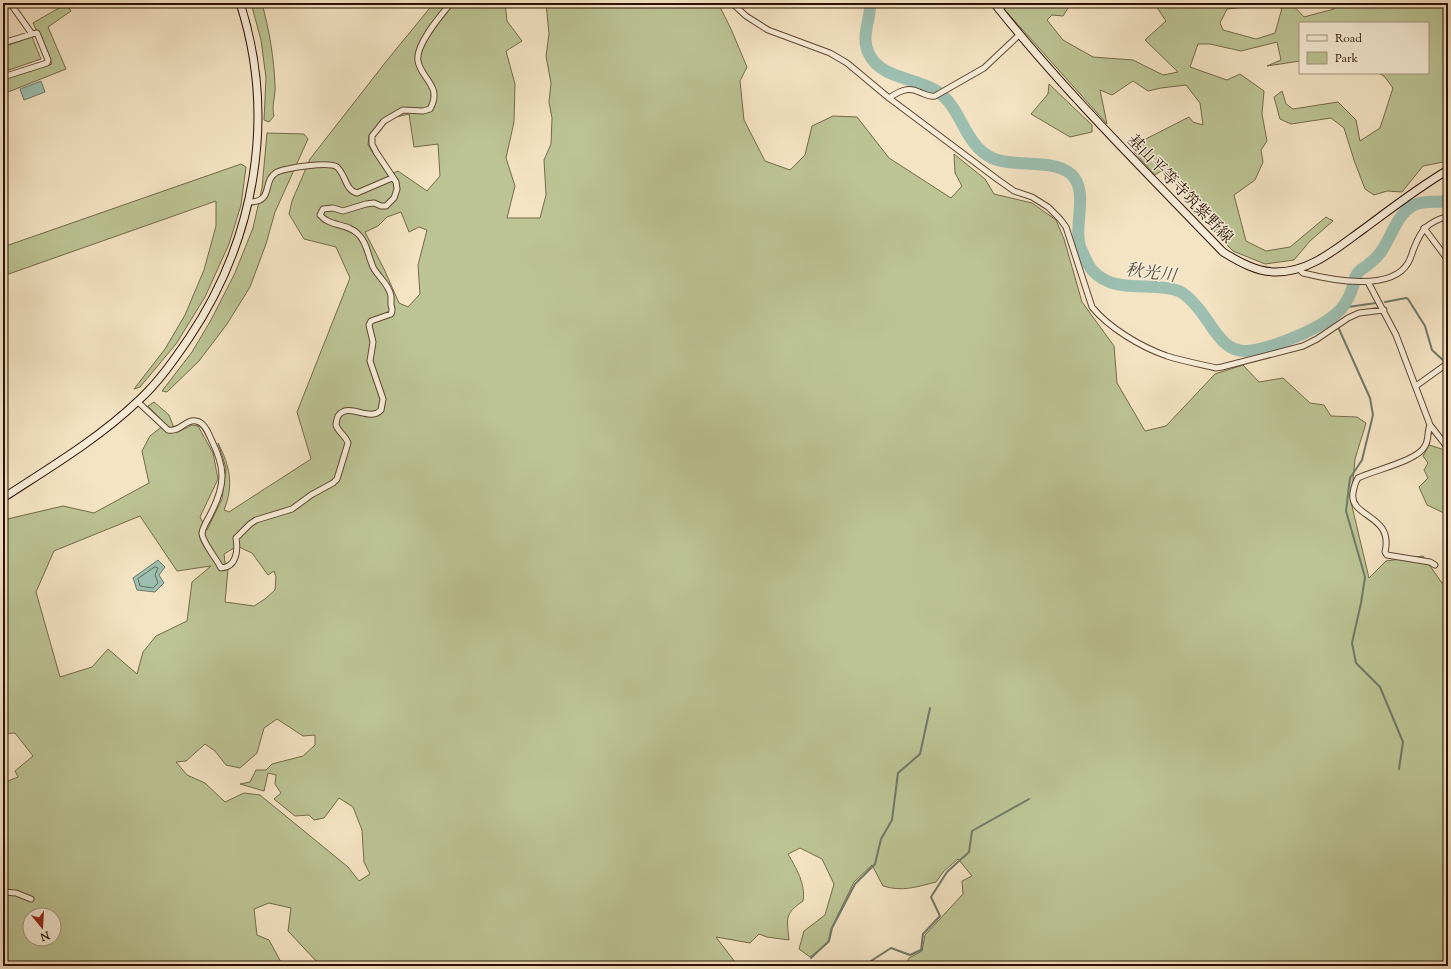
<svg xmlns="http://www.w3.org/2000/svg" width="1451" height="969" font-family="'Sorts Mill Goudy','Noto Serif JP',serif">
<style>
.green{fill:#bcc494;stroke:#736a4a;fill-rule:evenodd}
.water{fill:#9cbfb1;stroke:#6e796a}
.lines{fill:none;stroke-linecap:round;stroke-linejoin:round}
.shore{stroke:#636858;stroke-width:1}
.stream{stroke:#6e796a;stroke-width:2}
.river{stroke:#9cbfb1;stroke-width:12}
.street-casing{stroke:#5d4531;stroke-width:7}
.secondary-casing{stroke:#2a1000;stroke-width:9}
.street{stroke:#f8edd9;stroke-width:5}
.secondary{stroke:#f8edd9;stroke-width:7}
.labels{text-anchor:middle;stroke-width:3;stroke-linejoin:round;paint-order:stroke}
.street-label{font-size:16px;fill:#2a1000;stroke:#f8edd9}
.water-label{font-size:17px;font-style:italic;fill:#524d3e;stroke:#f8edd9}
</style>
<rect width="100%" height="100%" fill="#f5e4c4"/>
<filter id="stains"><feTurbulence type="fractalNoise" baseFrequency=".005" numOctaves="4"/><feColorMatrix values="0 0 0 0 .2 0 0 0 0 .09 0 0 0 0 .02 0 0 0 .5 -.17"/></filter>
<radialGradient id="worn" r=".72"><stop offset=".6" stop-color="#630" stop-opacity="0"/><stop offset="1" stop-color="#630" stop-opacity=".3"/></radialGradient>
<path class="green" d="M56,3h10l5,8 -23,16 18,42 -63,25v-15l49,-15 -19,-41 26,-15z
M251,3h11c7,27 12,54 13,82 1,11 -4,21 -1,31l-5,6 -5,-2 2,-42 -5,-38z
M434,3h71l2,18 15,20 -16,10 9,33 -1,38 -8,36 9,28 -8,32h33l6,-23 -2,-35 7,-16 1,-26 -3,-16 2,-19 -5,-27 3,-22 -3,-31h172l13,26 16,38 -7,14 4,39 21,41 25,9 15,-15 7,-29 21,-10 24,1 32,41 62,40 11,-12 -7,-13 -1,-19 31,25 9,15 38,9 24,17 8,19 18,63 32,44 3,37 28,48 21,-5 49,-52 28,-9 16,17 24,-4 27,25 14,2 7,11 26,1 9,6 -11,36 -4,43 18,76 17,-17 37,-5 19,27 6,-1v384h-544l5,-8 13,-7 3,-16 38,-41 -1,-13 10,-5 -14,-17 -14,12 -8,11c-20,5 -33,10 -53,4l-11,-21 -18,17 -23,47 -3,14 -18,14 -11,-8 5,-18 21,-16 9,-31 -12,-25 -22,-11 -12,6c8,14 18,30 15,47 -19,13 -16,17 -14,39l-22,-3 -8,-3 -9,9 -34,-6 22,29h-418l-3,-4 -29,-31 3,-23 -22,-5 -15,6 3,26 12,5 14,26h-280v-183l15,-6 -3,-6 18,-15 -18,-23 -12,1v-214l60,-14 31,7 55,-30 -7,-32 8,-15 15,-12 -17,-18 6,-4 15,13 7,18 16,-8 6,1 15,27 5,26 -18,38 7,13 15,-31 4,-31 -8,-25c12,23 16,42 6,67l5,2 82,-53 -14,-47 53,-134 -14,-31 -32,-8 -15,-25 3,-13 18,-42 78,-100zM409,114l5,33 24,-3 2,32 -13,15 -29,-20 -10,4 -20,-30 1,-10 14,-15zM401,212l8,20 10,-5 8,3 -9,35 2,29 -12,13 -9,-4 -15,-34 -19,-37 13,-6 9,-9zM140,516l37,55 34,-5 -19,16 -5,39 -31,15 -13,16 -6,22 -29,-25 -16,18 -32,10 -24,-85 18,-41zM239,547l13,6 16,22 6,-4 2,6 -1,13 -10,9 -11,7 -29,-4 3,-33 -3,-6 -1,-9 10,-6zM277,719l26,17 12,-1v10l-12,11 -31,8 -6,6h-10l-6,12 -10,2 24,7 4,-18 8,2 -1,9 6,9 -7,6 21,17 14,-1 5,5 10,-2 15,-20 14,9 9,23 2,32 6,12 -11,7 -11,-14 -88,-72 -16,-2 -19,9 -20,-19 -18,-8 -11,-13 10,-1 19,-17 10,7 11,14 14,3 17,-15 7,-25zM30,915h24v24h-24z
M1013,3h61l-4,2 -7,11 -11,-1 -5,5 16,20 30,17 40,3 30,15 15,-3 -33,-32 21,-19 -12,-18h137l13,14 30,-8 -1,-6h115v158l-25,5 -21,26 -15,-1 -13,4 -9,-6 -11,-29 -10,-32 -13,-10 -40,6 -11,-5 -6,-22 8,-6 4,13 7,5 45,-7 18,18 4,21 20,-13 13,-40 -9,-12 -6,-3h50v-50h-128v38l-33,5 14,-6 -4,-18 -36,9 -31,-7h-12l-8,23 37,13 13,-6 24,17 -2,23 5,27 -6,9 2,12 -8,18 -21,15 12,46 20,10 24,-4 36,-30 7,4 -23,20 -16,19 -29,4 -32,-13 -19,-20 -6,-23 -47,-37 -6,4 -21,-23 4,-9 51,-26 4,5 10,3 -3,-22 -14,-18 -25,3 -13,3 -15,-10 -21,14 -12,-5 7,34 -103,-115zM1267,5l15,3 -7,25 -19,6 -33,-9 -3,-7 7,-14z
M32,37l9,22 -38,13v-25z
M1049,84l43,41v7l-22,5 -39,-23 17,-20z
M267,133l37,1 4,5 -33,73 -9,32 -16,43 -23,37 -28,37 -32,31 -5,-1 30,-39 19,-32 24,-47 18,-45 9,-40z
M241,164l5,3 -5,38 -12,39 -24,53 -29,47 -36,43 -6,2 31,-40 20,-34 19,-45 12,-44v-25l-213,75v-29z
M1429,445l19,6v62h-4l-17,-8 -8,-18 9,-9 -4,-8 4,-7 -5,-7z"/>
<path class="water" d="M41,81l4,11 -21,8 -4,-11z
M158,560l7,7 -6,8 5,8 -9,9 -18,-2 -4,-12z"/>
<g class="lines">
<path class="shore" d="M155,567l3,1 -3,7 3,8 -5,5 -13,-2 -2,-7z"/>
<path class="stream" d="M1385,302l21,-4 2,1 17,27 7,24 14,13
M1341,308l35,-5
M1331,317l3,4
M1339,329l31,69 3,17 -11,45 -12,18 -4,33 19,66 -4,26 -9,40 4,20 24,24 23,55 -4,27
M811,958l18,-17 3,-13 23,-44 20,-20 6,-25 11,-19 6,-47 22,-19 10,-46
M871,961l20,-13 19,7 11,-5 2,-16 17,-18 -9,-19 16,-25 22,-20 3,-21 57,-32
M1436,966l12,-8"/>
<path class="river" d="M870,3c1,17 -10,34 -1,51 13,26 48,23 69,38 24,16 26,53 54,66 21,10 60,0 79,16 19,17 1,53 10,75 3,6 7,17 12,22 22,24 59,10 86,20 7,3 14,11 19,17 14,16 24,45 50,43 25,-3 76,-23 93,-42 5,-6 10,-16 12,-23 2,-4 1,-8 4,-12 3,-5 9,-7 13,-11 5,-4 11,-10 14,-16 8,-13 15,-35 30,-42 10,-5 23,-2 34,-4"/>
<defs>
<path id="street" d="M10,3l22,31
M732,3l14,13 22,14 62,23 17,10 42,35 108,81 17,12 18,6 16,10 12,12 6,8 26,80c17,21 49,40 75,49 16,5 32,8 49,12l6,-1 81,-21 14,-7 31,-21 11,-5 25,-3
M999,9l8,-6
M3,43l29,-9 5,-1 11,27 -1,3 -44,14
M889,98c9,-6 19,-12 30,-6 6,2 9,5 16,4l49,-28 35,-33
M249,202c26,0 12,-21 28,-30 10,-4 52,-11 60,-5 9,8 8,23 20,26l35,-15
M1424,228l24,32
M1299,269l4,4c28,7 88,19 105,-10 3,-5 4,-10 6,-15 8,-20 13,-25 34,-32
M1368,282l28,53 34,90 18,23
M1416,386l32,-23
M138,402l30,28c13,2 17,-11 28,-9 8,1 12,11 15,18 14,28 15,44 1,72 -3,7 -9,15 -10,22 0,9 15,26 19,35 16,-1 17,-18 15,-30l14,-14 6,-4 36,-11 19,-14 22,-12 4,-4 11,-36c-2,-7 -10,-11 -12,-18 0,-3 1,-6 2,-9 9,-12 24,0 35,-2 3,0 6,-2 8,-4l2,-11 -13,-38 3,-19 -4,-17 2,-4 20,-7c2,-4 1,-5 0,-9 0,-3 0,-6 0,-9 -2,-12 -13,-19 -18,-29 -5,-11 -6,-25 -15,-33 -10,-11 -28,-7 -38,-19l3,-6 10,-1 10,3 23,-7 8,-1 7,3h5l8,-8 3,-9 -1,-7 -20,-30 -4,-8v-8l12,-15 19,-11 20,1 7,-2c13,-23 -9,-30 -12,-48 -3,-16 23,-46 33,-58
M1430,425c-3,7 -1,15 -5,21 -7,15 -51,24 -67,32 -3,5 -4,9 -5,15 -4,25 41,21 32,59l2,3 43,7 5,3
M3,892l13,1 15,6"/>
<path id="secondary" d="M994,3c70,88 151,168 229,249 16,10 34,20 53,20 35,0 62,-25 89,-44 27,-20 54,-41 83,-58
M3,498c46,-30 95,-59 135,-97 20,-18 36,-41 51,-63 66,-98 88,-221 51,-335"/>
</defs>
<use href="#street" class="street-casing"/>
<use href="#secondary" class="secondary-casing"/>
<use href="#street" class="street"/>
<use href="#secondary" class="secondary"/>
</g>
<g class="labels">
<g class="street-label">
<text transform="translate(1181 188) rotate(46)" y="6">基山平等寺筑紫野線</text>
</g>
<g class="water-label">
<text transform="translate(1151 272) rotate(7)" y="6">秋光川</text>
</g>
</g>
<rect width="1451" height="969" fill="none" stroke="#f5e4c4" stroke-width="16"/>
<rect x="4" y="4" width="1443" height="961" fill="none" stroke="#2a1000" stroke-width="2"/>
<rect x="8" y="8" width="1435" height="953" fill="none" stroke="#2a1000"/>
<rect x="1299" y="22" width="130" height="52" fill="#f8edd9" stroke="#a69582"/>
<rect x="1307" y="35" width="20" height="6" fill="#f8edd9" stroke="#a69582"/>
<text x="1335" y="42" font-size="12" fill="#2a1000">Road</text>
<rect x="1307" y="52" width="20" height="12" fill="#bcc494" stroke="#a69582"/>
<text x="1335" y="62" font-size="12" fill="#2a1000">Park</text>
<g transform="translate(42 927) rotate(162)"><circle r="19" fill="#f8edd9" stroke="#a69582"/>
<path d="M0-3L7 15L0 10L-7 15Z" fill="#8f2418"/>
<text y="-6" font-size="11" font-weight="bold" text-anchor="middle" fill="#2a1000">N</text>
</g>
<rect width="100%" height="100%" filter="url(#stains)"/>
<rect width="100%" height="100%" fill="url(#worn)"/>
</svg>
